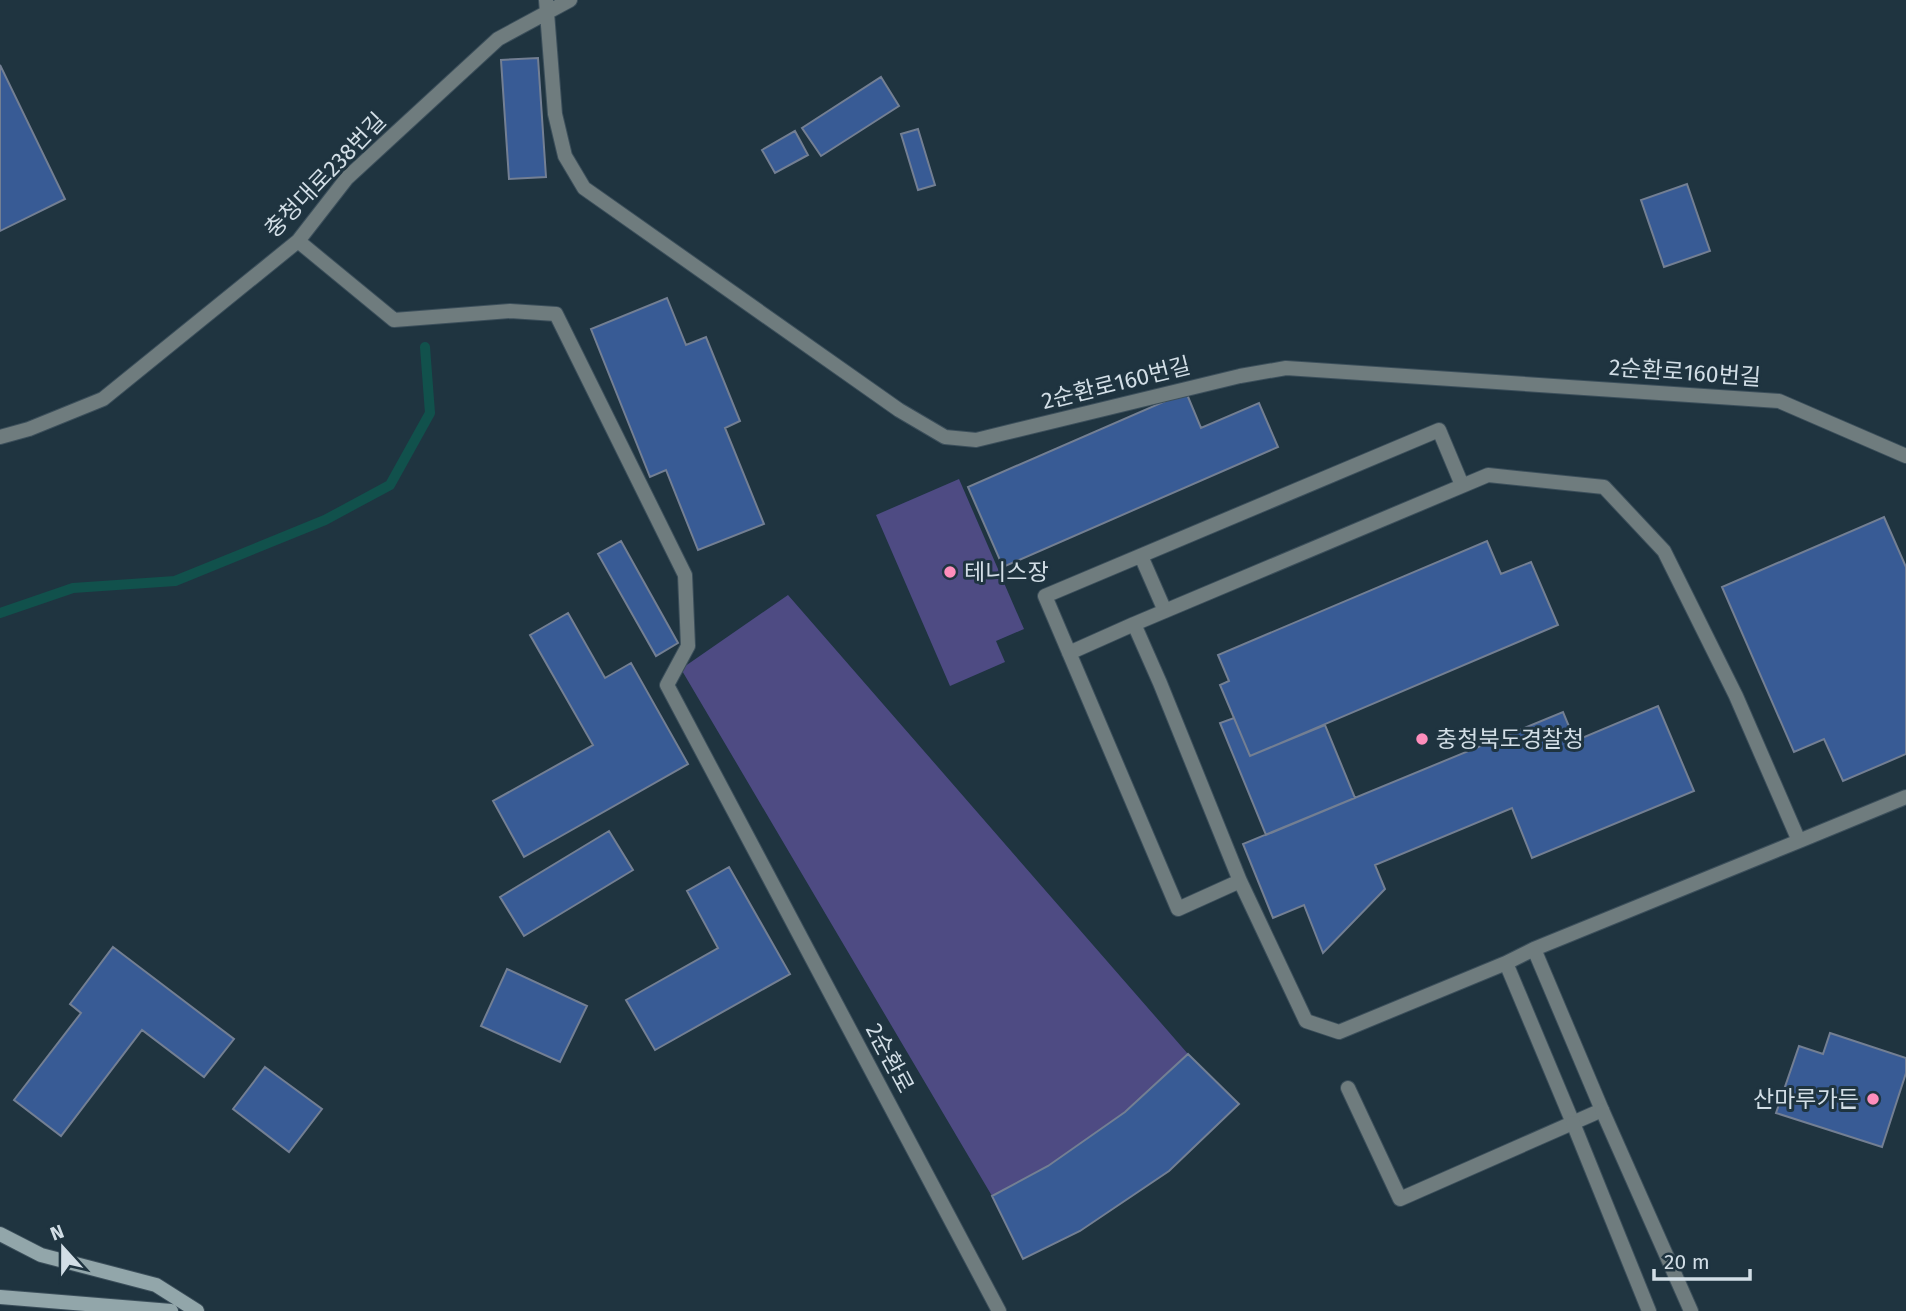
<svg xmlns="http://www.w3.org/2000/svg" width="1906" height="1311" font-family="'Fira Sans','Noto Sans KR',sans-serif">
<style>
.green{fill:#4e4b83}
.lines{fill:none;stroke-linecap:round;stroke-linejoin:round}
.stream{stroke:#11514c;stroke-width:10}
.building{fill:#385b95;stroke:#737f93;stroke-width:2}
.lane-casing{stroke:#3c4f5b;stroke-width:16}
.street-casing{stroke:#3c4f5b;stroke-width:16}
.secondary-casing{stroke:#3c4f5b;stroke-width:16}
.lane{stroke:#6f7c7e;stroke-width:14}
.street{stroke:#6f7c7e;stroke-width:14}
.secondary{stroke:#92a6aa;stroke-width:14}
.poi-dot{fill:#fe8ebc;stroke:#1f3440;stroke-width:2.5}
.labels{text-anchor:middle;stroke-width:6;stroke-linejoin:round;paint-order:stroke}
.street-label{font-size:23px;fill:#d2dee6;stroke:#1f3440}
.poi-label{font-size:23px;fill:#d2dee6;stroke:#1f3440;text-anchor:start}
</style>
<rect width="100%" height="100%" fill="#1f3440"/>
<path class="green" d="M959,479l65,150 -28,12 9,21 -55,24 -74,-171z
M788,595l400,459 -63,58 -77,54 -56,30 -311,-527z"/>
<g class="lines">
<path class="stream" d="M0,613l73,-25 102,-7 150,-61 65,-35 40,-72 -5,-66"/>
</g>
<path class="building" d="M538,58l8,119 -37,2 -8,-119z
M0,65l65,134 -65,32z
M881,77l18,29 -78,50 -19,-28z
M918,129l17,56 -17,5 -17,-56z
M795,131l13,24 -33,18 -13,-23z
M1687,184l23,67 -46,16 -23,-67z
M667,298l19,47 20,-8 34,84 -15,7 39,96 -66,26 -32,-80 -16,7 -59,-148z
M1186,392l15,36 58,-25 19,44 -275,120 -35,-80z
M1884,517l22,50v187l-63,27 -19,-42 -30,13 -72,-165z
M621,541l57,102 -22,13 -58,-102z
M1487,541l14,33 30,-12 27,63 -308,131 -30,-71 9,-4 -11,-26z
M568,613l37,65 26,-15 57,101 -164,93 -31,-56 100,-56 -63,-110z
M1658,706l36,85 -162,67 -20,-50 -137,57 10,24 -62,64 -19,-48 -31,13 -30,-74 320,-132 12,29z
M1234,718l16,38 75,-31 30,73 -89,37 -46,-112z
M609,831l24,39 -109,66 -24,-39z
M729,867l61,107 -135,76 -29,-50 92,-52 -31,-57z
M113,947l121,92 -30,38 -62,-47 -81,106 -47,-36 67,-87 -11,-9z
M507,969l80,37 -27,56 -79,-36z
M1830,1033l76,25v15l-24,74 -106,-34 23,-67 24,8z
M1188,1054l51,50 -70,67 -89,60 -57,28 -31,-63 56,-30 77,-54z
M265,1067l57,42 -33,43 -56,-43z"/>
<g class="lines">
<defs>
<path id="lane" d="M546,0l9,114 10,42 19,32 315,222 46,27 31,3 264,-64 46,-8 493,33 127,55
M298,241l96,79 116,-9 46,3 129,261 3,71 -21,39 332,626
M0,437l29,-8 74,-30 195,-158 49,-63 151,-139 72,-39
M1141,556l24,55
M1069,653l65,-29
M1799,841l107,-44
M1240,881l-62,28 -133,-313 394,-166 23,55
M1506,963l28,-14
M1348,1088l52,111 202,-89 -68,-161 265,-108 -63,-145 -72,-145 -60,-64 -116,-12 -354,149 26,59 80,198 66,140 33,11 167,-69 67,160"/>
<path id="street" d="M1602,1110l89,201
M1573,1123l76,188"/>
<path id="secondary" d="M0,1234l41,21 115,30 41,26
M0,1297l171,14"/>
</defs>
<use href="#lane" class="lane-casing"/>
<use href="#street" class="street-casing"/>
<use href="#secondary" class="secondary-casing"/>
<use href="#lane" class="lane"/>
<use href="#street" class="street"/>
<use href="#secondary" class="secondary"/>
</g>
<g class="poi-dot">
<circle cx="950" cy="572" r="7"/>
<circle cx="1422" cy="739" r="7"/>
<circle cx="1873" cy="1099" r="7"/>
</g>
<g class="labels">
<g class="street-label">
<text transform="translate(325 175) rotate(-46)" y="8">충청대로238번길</text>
<text transform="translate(1685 372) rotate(4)" y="8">2순환로160번길</text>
<text transform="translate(1116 383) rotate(-14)" y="8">2순환로160번길</text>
<text transform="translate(890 1058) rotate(62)" y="8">2순환로</text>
</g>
<g class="poi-label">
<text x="964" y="580">테니스장</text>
<text x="1436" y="747">충청북도경찰청</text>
<text x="1859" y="1107" text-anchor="end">산마루가든</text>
</g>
</g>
<g transform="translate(63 1248) rotate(339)" stroke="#1f3440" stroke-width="5" paint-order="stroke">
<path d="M0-5L12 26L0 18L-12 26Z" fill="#d2dee6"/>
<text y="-10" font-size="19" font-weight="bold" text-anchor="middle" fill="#d2dee6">N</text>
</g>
<path d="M1654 1269v10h96v-10" fill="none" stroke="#d2dee6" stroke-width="3.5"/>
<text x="1664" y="1269" font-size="21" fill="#d2dee6" stroke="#1f3440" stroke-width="5" paint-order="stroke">20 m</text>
</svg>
